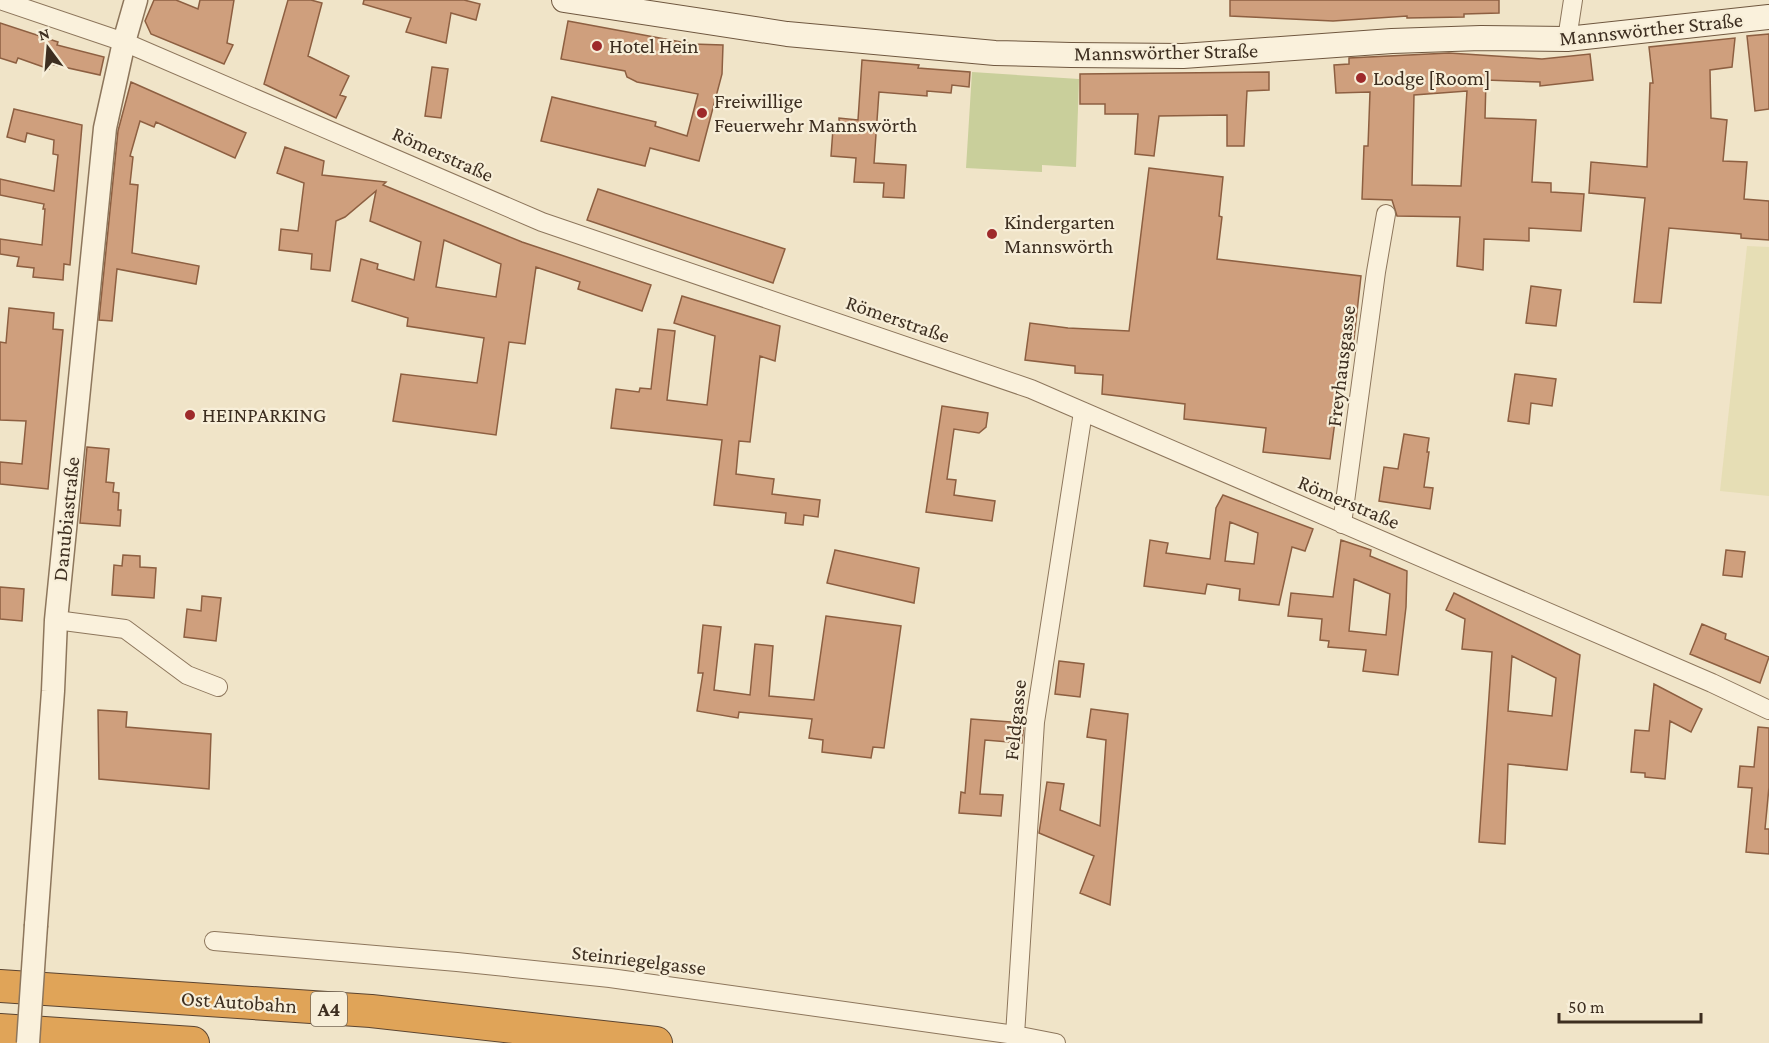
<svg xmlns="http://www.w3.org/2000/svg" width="1769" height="1043" font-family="'Crimson Pro',serif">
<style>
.farmland{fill:#e6deb5}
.green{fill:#c9cf9b}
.building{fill:#cf9f7d;stroke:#8d5f41;stroke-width:1.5;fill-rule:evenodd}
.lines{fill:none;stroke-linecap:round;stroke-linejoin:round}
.minor-casing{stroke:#8d765c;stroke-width:20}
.tertiary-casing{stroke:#8d765c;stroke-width:25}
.secondary-casing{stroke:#6f573f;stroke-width:26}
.motorway-casing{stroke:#5b4430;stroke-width:34}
.minor{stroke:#faf1dc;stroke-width:18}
.tertiary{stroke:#faf1dc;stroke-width:22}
.secondary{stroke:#faf1dc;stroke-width:24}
.motorway{stroke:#e0a458;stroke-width:32}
.tertiary-bridge-casing{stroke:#8d765c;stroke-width:25;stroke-linecap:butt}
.tertiary-bridge{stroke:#faf1dc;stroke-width:22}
.poi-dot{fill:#9e2a2b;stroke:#f7eed8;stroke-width:2}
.labels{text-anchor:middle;stroke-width:4.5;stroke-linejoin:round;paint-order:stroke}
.shield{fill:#f7eed8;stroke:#756857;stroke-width:1.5}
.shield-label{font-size:20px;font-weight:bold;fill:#3d2e20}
.street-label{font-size:21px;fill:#3d2e20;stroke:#f7eed8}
.poi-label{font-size:21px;fill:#3d2e20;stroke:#f7eed8;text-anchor:start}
</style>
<rect width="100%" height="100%" fill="#f0e4c8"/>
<path class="farmland" d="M1747,246l22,1v249l-49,-5z"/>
<path class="green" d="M972,72l107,7 -3,88 -34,-2v7l-76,-4z"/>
<path class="building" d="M154,0h22l22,9 2,-9h34l-7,43 6,2 -9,19 -73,-30 -6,-13z
M288,0h23l11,3 -14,53 41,20 -9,19 6,2 -10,21 -72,-34z
M364,0h100l16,4 -4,16 -25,-7 -5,30 -40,-11 5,-14 -48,-14z
M1230,0h269v13l-35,1v3l-57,1v-2l-74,5 -103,-5z
M568,21l124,23 31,1 -1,29 -23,87 -49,-13 -5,18 -104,-25 11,-44 104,25 -1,4 32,10 11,-42 -61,-12 -10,-5 -2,-6 -64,-12z
M0,23l58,19 -1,3 47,12 -4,18 -50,-11 -1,5 -31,-11 -2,5 -16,-5z
M1769,34v75l-14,2 -8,-75z
M1735,38l-3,29 -22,3 1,48 16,2 -4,41 24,1 -3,37 25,2v39l-28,-2v-4l-72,-6 -8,75 -27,-1 11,-104 -56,-5 2,-31 56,5 3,-84h3l-4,-36z
M1449,53l93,6 48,-5 3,26 -53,6v-4l-54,-2 -1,38 51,2 -4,62 19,1v9l33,2 -3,37 -52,-3v13l-45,-2 -1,31 -26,-4 3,-49 -63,-1 -5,-16 -30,-1 2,-53h4l2,-54 -34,1 -2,-28 15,-1v-6zM1467,91l-6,95 -49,-1 2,-90z
M862,60l57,5 -1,3 52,4 -1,15 -17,-2 -1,8 -24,-2v5l-48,-4 -5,71 32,2 -2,33 -21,-1 1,-14 -30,-1 2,-24 -25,-2 2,-27h6v-11l19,2z
M432,67l16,2 -7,49 -16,-2z
M1269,72v18l-22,1 -3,55h-17v-31l-68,1 -5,40 -19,-2 3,-40h-33v-10h-25v-30z
M131,82l115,51 -11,25 -79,-36 -2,5 -14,-6 -10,35 3,1 -3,27 8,1 -6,68 67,13 -3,18 -79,-15 -5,52 -13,-1 19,-189z
M14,109l68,16 -12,140 -6,-1 -1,16 -30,-3 1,-9 -17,-2 2,-9 -19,-3v-15l42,6 3,-36h-2l1,-5 -44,-9v-16l54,12 4,-36 -5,-1 1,-14 -27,-7 -2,9 -18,-5z
M285,147l39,14 -2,14 64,7 -3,3 139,57 129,43 -9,26 -64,-22 2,-7 -44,-15 -11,77 -16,-2 -13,93 -103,-14 8,-47 76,9 7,-45 -77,-12 1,-8 -56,-17 9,-42 17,5 -1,5 37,11 7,-38 -51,-21 6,-30 -31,26 -9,4 -6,50 -19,-2 1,-15 -33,-4 2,-21 17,2 6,-48 -27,-10zM444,240l57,24 -5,33 -60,-10z
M1149,168l74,9 -4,39 3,1 -5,42 144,17 -7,63 -8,-1 -16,121 -67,-7 3,-24 -82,-9 1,-15 -83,-10 1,-19 -28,-2v-7l-50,-6 5,-37 38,5 61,3z
M598,189l187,60 -12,34 -186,-63z
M1531,286l30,4 -5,36 -30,-3z
M682,296l98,30 -5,35 -15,-5 -10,86 -11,-1 -3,33 38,5 -2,15 48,6 -2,17 -14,-2 -1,10 -18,-2 1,-10 -72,-8 8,-65 -111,-12 5,-39 23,3 1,-4 11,1 7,-60 17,2 -8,69 40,5 8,-69 -41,-13z
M9,308l45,5 -1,16 10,1 -15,159 -48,-5v-22l22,2 4,-43 -26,-1v-78l6,1z
M1515,374l41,5 -4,27 -21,-3 -2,21 -21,-3z
M942,406l46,7 -2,14 -7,6 -25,-4 -7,50 9,1 -2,15 41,6 -3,20 -66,-9z
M1404,434l25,4 -2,14h2l-5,35 9,1 -3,21 -51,-8 5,-34 14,2z
M87,447l22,2 -3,33 8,1 -1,9 6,1 -1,17h3l-1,16 -40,-3z
M1223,495l90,34 -8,22 -13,-4 -13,58 -40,-5 1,-11 -33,-5 -2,10 -61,-8 6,-46 18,3 -2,10 44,6 6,-51zM1230,522l28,11 -4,31 -29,-3z
M1341,540l30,10 -1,6 37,15 -1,36 -8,68 -35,-4 3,-21 -38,-3 1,-6 -9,-1 2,-21 -34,-3 3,-23 42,4zM1354,579l36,15 -4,41 -37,-4z
M835,550l84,18 -5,35 -87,-20z
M1726,550l19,2 -3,25 -19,-2z
M123,555l17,1v11l16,1 -2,30 -42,-3 2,-30 8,1z
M0,587l24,2 -2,32 -22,-2z
M1454,593l126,62 -13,115 -59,-6 -3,80 -26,-2 13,-190 -30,-3 3,-30 -19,-9zM1512,656l44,22 -4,38 -44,-5z
M202,596l19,2 -5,43 -32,-4 3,-28 14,2z
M826,616l75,10 -17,122 -11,-1 -2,11 -49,-6 1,-12 -14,-2 3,-19 -73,-7 -1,6 -41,-7 6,-38h-5l5,-48 18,2 -7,63 36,5 5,-51 18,2 -4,50 45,4z
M1702,624l24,10 -1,5 44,18 -9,26 -70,-29z
M1059,661l25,3 -4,33 -25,-3z
M1654,684l48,25 -11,23 -21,-11 -5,58 -20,-2v-4l-14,-1 4,-42 14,1z
M1091,709l37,5 -18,191 -30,-12 14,-37 -55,-23 8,-51 17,2 -4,26 40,16 6,-86 -19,-3z
M98,710l29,2 -1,15 85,7 -2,55 -110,-10z
M971,719l53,4 -2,20 -37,-3 -5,54 23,1 -2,21 -42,-3 2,-21 4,1z
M1758,727l11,1v59l-4,42h4v25l-23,-2 6,-64 -14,-1 2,-21 14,1z"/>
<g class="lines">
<defs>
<path id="minor" d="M0,0l124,42 418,180 489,167 681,294 57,27
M1567,39l6,-39
M1342,524l34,-252 10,-58
M56,620l69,9 62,46 31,12
M214,941l243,21 153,16 405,57 41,8
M1015,1035l20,-313 48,-310"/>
<path id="tertiary" d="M36,925l17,-234 3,-71 49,-492 19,-86 12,-42"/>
<path id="secondary" d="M564,0l223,34 208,19 76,2 112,1 209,-15 89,-3 86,1 202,-22"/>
<path id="motorway" d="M0,986l371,25 285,32
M0,1030l193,13"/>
</defs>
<use href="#minor" class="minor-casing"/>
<use href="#tertiary" class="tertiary-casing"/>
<use href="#secondary" class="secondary-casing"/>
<use href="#motorway" class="motorway-casing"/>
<use href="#minor" class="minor"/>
<use href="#tertiary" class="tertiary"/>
<use href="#secondary" class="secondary"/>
<use href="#motorway" class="motorway"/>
<defs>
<path id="tertiary-bridge" d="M28,1043l8,-118"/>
</defs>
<use href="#tertiary-bridge" class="tertiary-bridge-casing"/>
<use href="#tertiary-bridge" class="tertiary-bridge"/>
</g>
<g class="poi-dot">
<circle cx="597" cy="46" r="6"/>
<circle cx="1361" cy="78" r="6"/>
<circle cx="702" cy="113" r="6"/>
<circle cx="992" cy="234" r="6"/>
<circle cx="190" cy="415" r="6"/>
</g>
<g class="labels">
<rect class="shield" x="311" y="992" width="36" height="34" rx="4.5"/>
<g class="shield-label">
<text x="329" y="1016">A4</text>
</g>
<g class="street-label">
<text transform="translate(1651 29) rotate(-6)" y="7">Mannswörther Straße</text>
<text transform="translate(1166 52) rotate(-1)" y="7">Mannswörther Straße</text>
<text transform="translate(443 154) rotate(24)" y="7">Römerstraße</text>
<text transform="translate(898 319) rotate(19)" y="7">Römerstraße</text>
<text transform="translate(1341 366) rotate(-83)" y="7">Freyhausgasse</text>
<text transform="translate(1349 502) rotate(23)" y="7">Römerstraße</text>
<text transform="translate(66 519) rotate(-84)" y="7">Danubiastraße</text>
<text transform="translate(1015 720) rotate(-84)" y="7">Feldgasse</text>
<text transform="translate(639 960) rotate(7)" y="7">Steinriegelgasse</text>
<text transform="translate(239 1002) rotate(4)" y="7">Ost Autobahn</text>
</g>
<g class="poi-label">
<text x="609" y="53">Hotel Hein</text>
<text x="1373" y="85">Lodge [Room]</text>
<text x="714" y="108">Freiwillige<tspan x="714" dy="24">Feuerwehr Mannswörth</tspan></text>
<text x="1004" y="229">Kindergarten<tspan x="1004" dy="24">Mannswörth</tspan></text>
<text x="202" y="422">HEINPARKING</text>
</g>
</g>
<g transform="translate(48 48) rotate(344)" stroke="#f7eed8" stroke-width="4.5" paint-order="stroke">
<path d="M0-4.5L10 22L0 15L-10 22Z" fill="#3d2e20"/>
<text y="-9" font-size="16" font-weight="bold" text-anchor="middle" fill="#3d2e20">N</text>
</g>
<path d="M1559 1013v9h142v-9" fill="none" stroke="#3d2e20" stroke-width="3"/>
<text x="1568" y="1013" font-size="18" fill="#3d2e20" stroke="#f7eed8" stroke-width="4.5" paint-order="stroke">50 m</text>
</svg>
